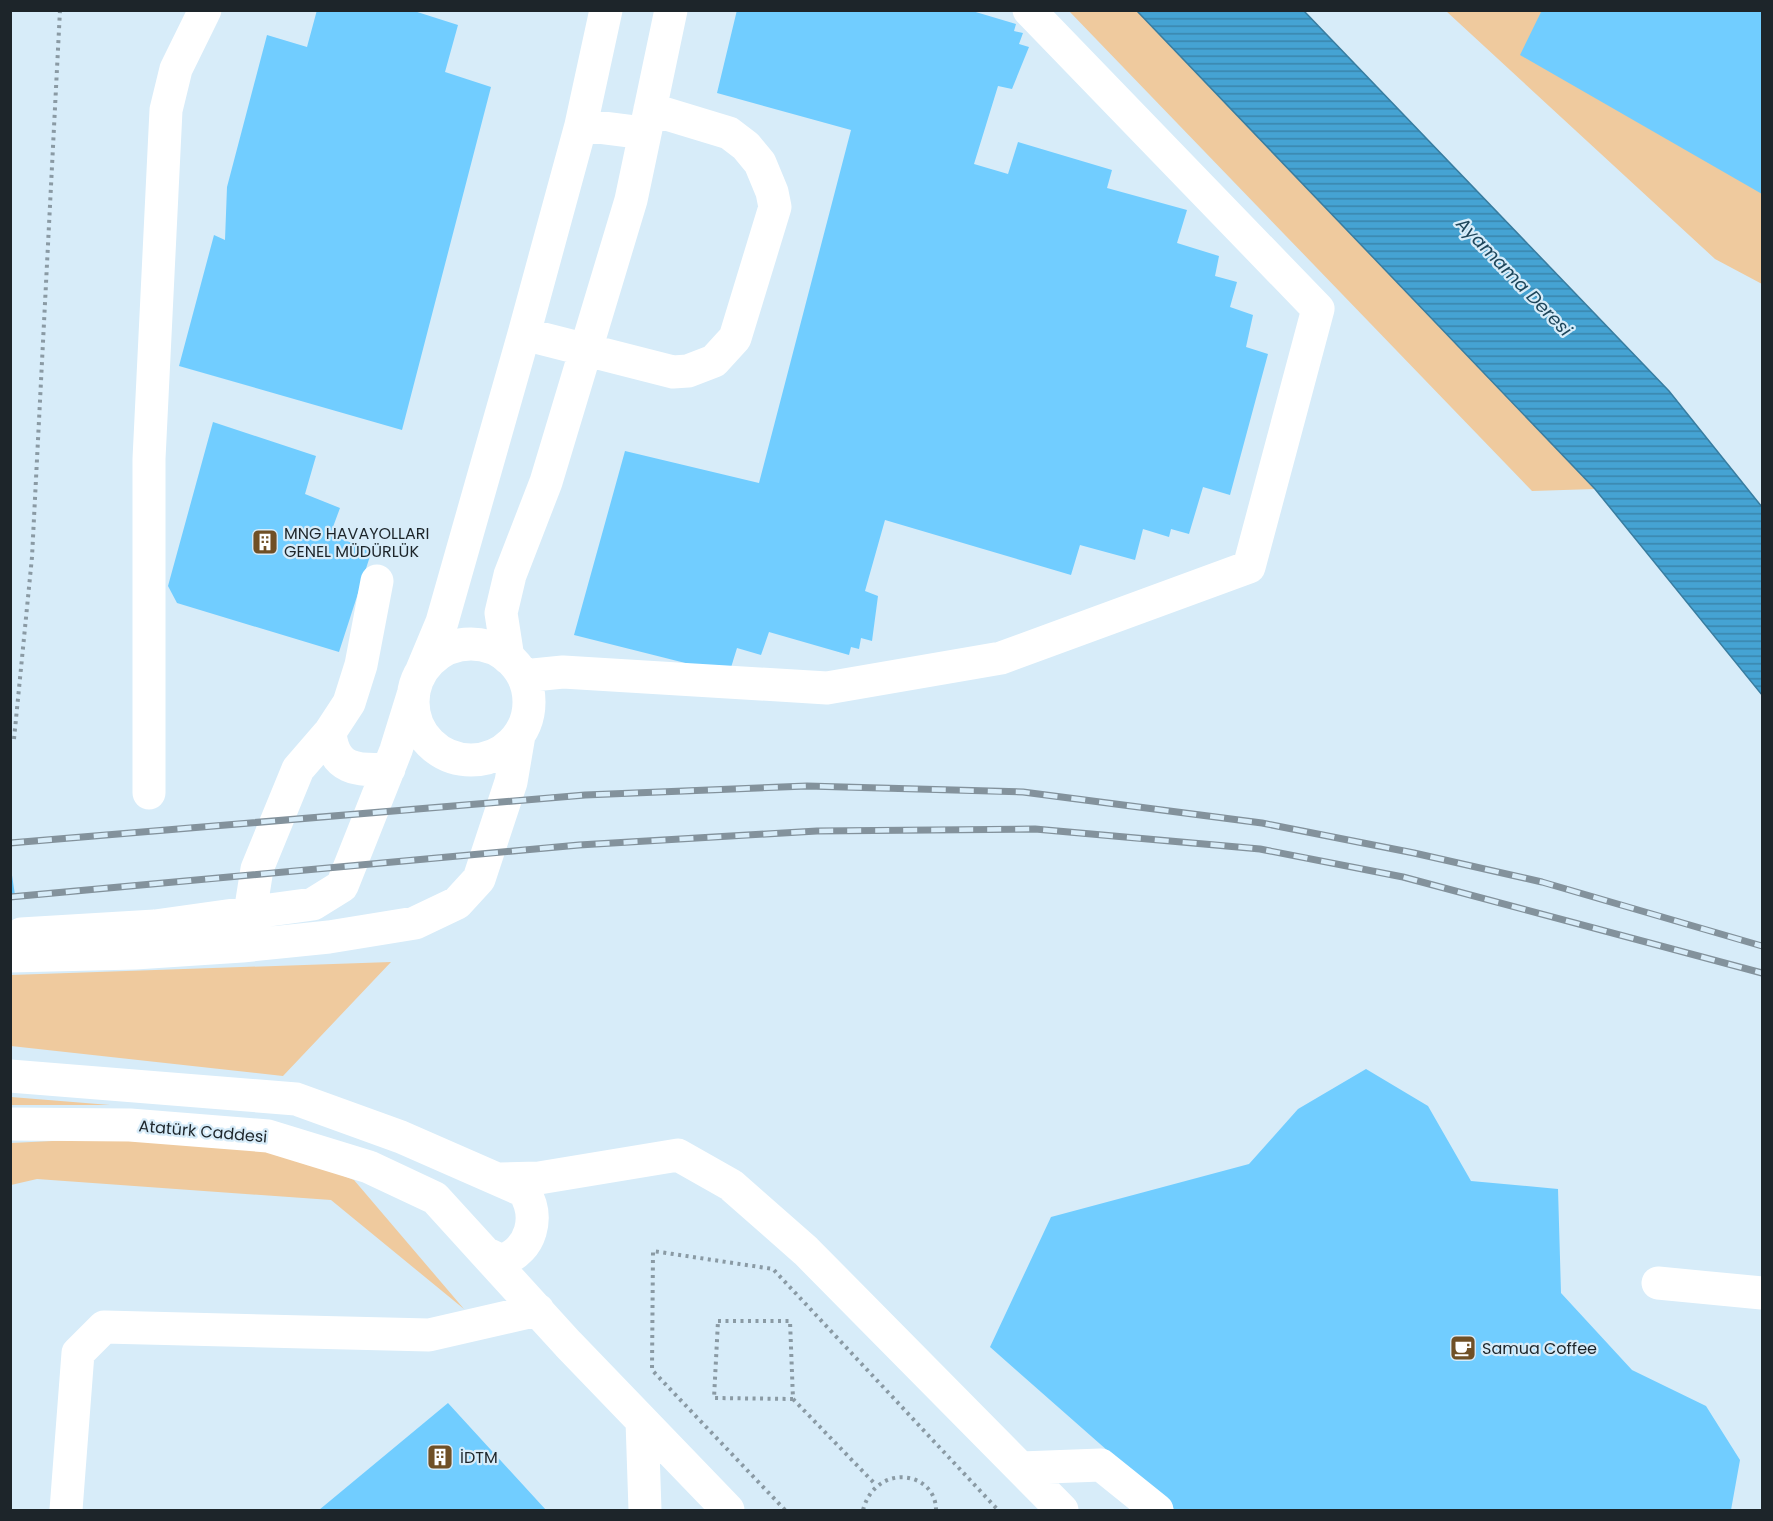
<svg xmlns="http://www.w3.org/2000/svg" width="1773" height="1521" font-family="Poppins,sans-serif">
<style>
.grass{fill:#efca9e}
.water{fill:url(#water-rules);stroke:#397da0;stroke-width:1.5}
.building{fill:#71cdff}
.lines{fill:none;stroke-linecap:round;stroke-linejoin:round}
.path{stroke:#8a9aa4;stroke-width:4;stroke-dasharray:3 4.5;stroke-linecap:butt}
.minor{stroke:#fff;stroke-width:33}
.rail-casing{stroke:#83929c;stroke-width:7}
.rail{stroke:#d7ecf9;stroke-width:4.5;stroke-dasharray:14;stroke-linecap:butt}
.labels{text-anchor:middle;stroke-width:4.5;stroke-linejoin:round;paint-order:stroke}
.poi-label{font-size:16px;fill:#1d252a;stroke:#d7ecf9;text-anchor:start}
.street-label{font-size:16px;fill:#1d252a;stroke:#d7ecf9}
.water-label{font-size:18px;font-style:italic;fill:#1e465b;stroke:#d7ecf9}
</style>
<defs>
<pattern id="water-rules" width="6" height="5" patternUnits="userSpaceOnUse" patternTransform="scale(1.5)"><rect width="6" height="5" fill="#45a3d3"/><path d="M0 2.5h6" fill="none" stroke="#3985ab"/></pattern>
</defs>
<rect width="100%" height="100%" fill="#d7ecf9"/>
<path class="grass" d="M1069,11h68l458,478 -63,2z
M1446,11h316v273l-47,-25z
M391,962l-108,114 -272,-30v-71z
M11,1097l99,8h-99z
M135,1137l135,9 84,34 110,129 -133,-109 -294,-21 -26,6v-42z"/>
<path class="water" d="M1137,11h167l365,380 93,116v188l-167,-206z"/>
<path class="building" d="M317,10h94l47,15 -13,47 46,15 -89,343 -223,-64 35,-131 11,5 2,-53 40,-152 40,12z
M737,10h232l47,14 -2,7 9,2 -4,11 10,3 -17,42 -14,-3 -24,78 34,10 10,-32 94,28 -5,18 80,22 -10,33 42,13 -4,20 22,6 -7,25 23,8 -7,32 22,7 -38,141 -27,-8 -14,47 -18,-5 -2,8 -26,-8 -8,31 -55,-15 -9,30 -186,-55 -20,71 13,5 -6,45 -11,-3 -2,11 -8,-2 -2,8 -80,-23 -8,23 -24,-7 -8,26 -155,-39 51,-184 134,32 92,-353 -134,-37z
M1542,10h220v184l-242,-139z
M213,422l103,34 -11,38 35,14 -10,27 42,15 -33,102 -162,-49 -9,-17z
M10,862l5,33h-5z
M1366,1069l62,37 43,75 87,8 3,104 71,77 74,36 34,54 -9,50h-556l-185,-163 61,-130 198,-53 49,-55z
M448,1403l98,107h-227z"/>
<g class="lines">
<path class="path" d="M14,739l18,-182 28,-547
M718,1321h72l3,78 -79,-1z
M793,1399l83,86
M785,1510l-133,-140 1,-119 120,18 225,241
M863,1510c13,-48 73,-39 73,0"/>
<path class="minor" d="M581,125l63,8
M524,334l149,38 15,-1 26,-10 21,-23 40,-131 -3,-15 -12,-29 -14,-17 -17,-13 -79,-24
M413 702a58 58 0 1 1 116 0a58 58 0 1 1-116 0Z
M508,658l-7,-45 9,-38 36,-93 85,-282 40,-190
M523,676l40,-4 264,16 174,-30 248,-91 69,-258 -289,-299
M419,677l23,-55 82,-288 57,-209 25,-115
M330,732l19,-29 12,-38 16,-84
M149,793v-334l17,-349 10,-41 29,-59
M250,913l7,-44 41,-100 32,-37c3,38 27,39 59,37
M21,934l134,-8 158,-22 29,-18 54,-136 18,-58
M10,956l125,-3 107,-7 87,-9 86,-14 42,-20 22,-24 32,-97 8,-47
M10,1076l286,23 105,38 123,54c16,26 8,58 -22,70l-15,-7
M10,1124l120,1 138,11 101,31 66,31 133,146 160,166
M500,1179l39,-1 139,-23 53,30 75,66 256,259
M1658,1283l104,10
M642,1421l3,89
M1021,1468l80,-3 56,45
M66,1510l12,-157 26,-26 325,8 109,-25"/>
<defs>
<path id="rail" d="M10,843l575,-48 222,-9 216,6 239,31 152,30 128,29 220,64
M10,897l569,-52 238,-14 218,-2 225,20 143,28 359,96"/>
</defs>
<use href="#rail" class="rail-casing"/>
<use href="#rail" class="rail"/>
</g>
<defs>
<symbol id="building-square" viewBox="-11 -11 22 22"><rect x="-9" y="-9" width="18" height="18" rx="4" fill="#705026" stroke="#d7ecf9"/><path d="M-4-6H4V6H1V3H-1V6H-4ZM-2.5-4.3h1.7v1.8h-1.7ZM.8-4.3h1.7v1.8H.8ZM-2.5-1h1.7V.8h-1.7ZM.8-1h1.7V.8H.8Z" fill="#fff"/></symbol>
<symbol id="cafe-square" viewBox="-11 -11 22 22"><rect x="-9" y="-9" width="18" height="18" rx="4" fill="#705026" stroke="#d7ecf9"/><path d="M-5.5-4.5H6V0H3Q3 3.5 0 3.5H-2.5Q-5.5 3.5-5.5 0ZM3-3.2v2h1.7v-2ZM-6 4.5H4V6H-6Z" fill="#fff"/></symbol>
</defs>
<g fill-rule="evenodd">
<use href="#building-square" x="250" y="527" width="30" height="30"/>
<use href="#cafe-square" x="1448" y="1333" width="30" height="30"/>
<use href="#building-square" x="425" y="1442" width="30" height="30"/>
</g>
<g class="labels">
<g class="poi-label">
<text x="284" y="539">MNG HAVAYOLLARI<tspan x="284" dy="18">GENEL MÜDÜRLÜK</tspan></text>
<text x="1482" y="1354">Samua Coffee</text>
<text x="460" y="1463">İDTM</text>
</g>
<g class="street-label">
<text transform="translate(203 1131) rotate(5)" y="6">Atatürk Caddesi</text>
</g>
<g class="water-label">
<text transform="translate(1514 277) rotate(46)" y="6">Ayamama Deresi</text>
</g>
</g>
<rect width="1773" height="1521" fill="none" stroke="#1d252a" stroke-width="24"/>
</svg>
